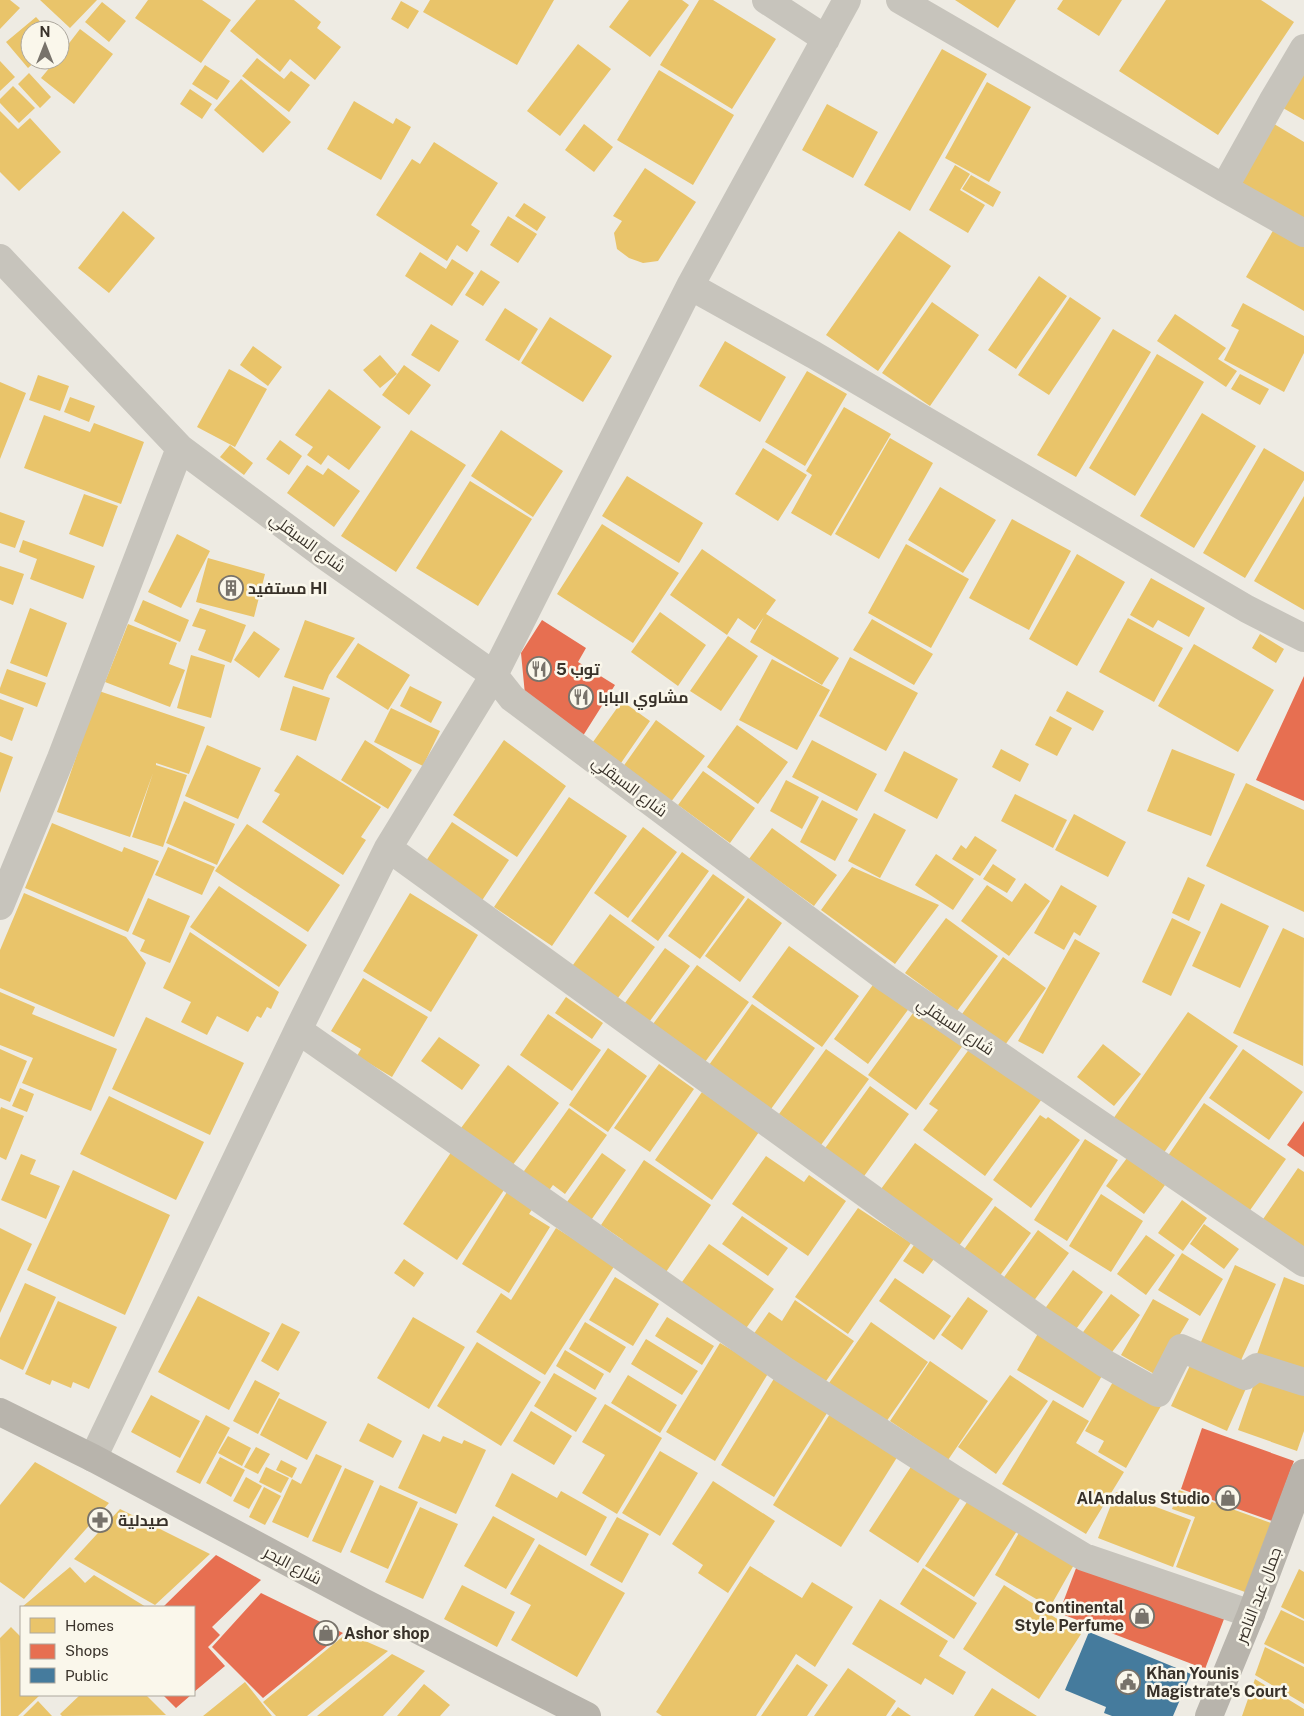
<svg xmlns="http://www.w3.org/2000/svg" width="1304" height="1716" font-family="'Public Sans',Cairo,sans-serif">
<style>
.homes{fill:#e9c46a}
.shops{fill:#e76f51}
.public{fill:#457b9d}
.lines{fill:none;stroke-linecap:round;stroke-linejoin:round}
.street{stroke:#c7c4bc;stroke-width:28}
.secondary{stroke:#b8b4ac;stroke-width:28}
.labels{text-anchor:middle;stroke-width:5;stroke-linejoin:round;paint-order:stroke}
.street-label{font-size:16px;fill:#39322a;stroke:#faf7eb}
.poi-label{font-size:16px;font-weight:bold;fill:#39322a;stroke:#faf7eb;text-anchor:start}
</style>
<rect width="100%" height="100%" fill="#eeebe3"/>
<path class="homes" d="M0,0h10l10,8 -20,21z
M40,0h57l-27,28z
M148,0h54l29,20 -30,43 -66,-45z
M256,0h38l27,22 -4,6 24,19 -26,33 -25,-21 -10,13 -50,-41z
M430,0h124l-37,65 -94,-53z
M629,0h53l7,5 -39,52 -41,-30z
M699,0h14l63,39 -44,70 -72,-44z
M955,0h61l-18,28z
M1063,0h59l-23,36 -42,-27z
M1166,0h95l33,22 -76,113 -99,-64z
M401,1l18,10 -11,18 -17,-10z
M102,2l24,19 -17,21 -24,-20z
M36,17l12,13h-18v30h7l-9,8 -22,-26z
M80,29l33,25 -39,50 -33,-26 15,-18h4v-5z
M578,44l33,25 -51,67 -33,-25z
M942,49l45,25 -77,137 -46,-26z
M257,58l27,21 7,-8 19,14 -21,27 -47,-36z
M0,61l15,16 -15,14z
M205,65l25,16 -13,19 -25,-16z
M659,70l75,45 -41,70 -76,-45z
M1304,72v48l-21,-12z
M29,73l22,24 -11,11 -22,-24z
M241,79l50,43 -28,31 -49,-43z
M987,82l44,25 -42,75 -44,-24z
M13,86l22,22 -16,15 -19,-20v-4z
M190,89l22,15 -10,15 -22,-15z
M354,101l39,23 3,-6 15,9 -30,53 -54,-31z
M827,104l51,28 -25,46 -51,-28z
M0,111l18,18 12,-11 31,34 -42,39 -19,-19z
M1269,121l35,21v84l-59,-37 -3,-8z
M584,124l29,23 -19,25 -29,-22z
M434,142l64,41 -27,42 9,6 -13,21 -10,-7 -10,16 -71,-46 36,-56 8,5z
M955,165l15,9 -10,16 25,15 -17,28 -39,-23z
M645,168l51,34 -38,59 -15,2 -14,-5 -12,-9 -3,-16 8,-12 -9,-5z
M971,175l30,17 -8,15 -31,-18z
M524,203l22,14 -9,14 -22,-15z
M123,211l32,27 -46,55 -31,-25z
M508,216l29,18 -19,29 -28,-18z
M1274,229l30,18v64l-58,-34z
M899,231l52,35 -73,105 -52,-36z
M420,252l26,17 6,-10 22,14 -22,33 -47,-30z
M481,270l19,12 -17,24 -18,-11z
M1039,276l28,20 -51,73 -28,-19z
M1070,297l31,21 -52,77 -31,-20z
M932,302l47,33 -49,71 -48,-33z
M1243,303l61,33v17l-20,39 -60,-32 15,-30 -8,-4z
M505,308l33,21 -19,32 -34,-21z
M1175,314l51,34 -8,11 19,12 -11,16 -69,-46z
M550,317l62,39 -29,46 -62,-39z
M431,324l28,17 -20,31 -28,-17z
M1113,329l38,23 -75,125 -39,-22z
M725,341l61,36 -26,45 -61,-36z
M253,346l29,21 -14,19 -28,-21z
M1157,354l47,28 -69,114 -46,-28z
M380,355l17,19 -17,14 -17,-18z
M404,365l27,20 -22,30 -27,-20z
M229,369l38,20 -32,58 -38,-20z
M807,371l40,23 -42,72 -40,-24z
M1240,374l29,15 -9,16 -29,-16z
M38,375l31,11 -9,25 -31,-11z
M0,382l26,11 -26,66z
M329,389l52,38 -32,43 -21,-15 -7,10 -14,-10 6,-8 -18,-12z
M70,397l25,9 -6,16 -25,-10z
M844,407l47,27 -60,102 -40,-23 21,-38 -6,-4z
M1202,413l54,33 -62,102 -54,-32z
M44,415l46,17 4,-9 50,19 -23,62 -97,-36z
M411,430l55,35 -70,107 -55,-36z
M501,430l62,41 -30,46 -62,-41z
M890,438l43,25 -54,96 -44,-25z
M280,440l22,16 -13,19 -23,-16z
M230,445l23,18 -9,12 -24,-18z
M763,448l44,27 -29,46 -43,-27z
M1264,448l40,24v8l-59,98 -42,-25z
M307,465l16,10 5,-7 32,23 -26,36 -47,-34z
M627,476l76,47 -24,40 -77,-47z
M470,481l62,38 -54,87 -62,-38z
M940,487l56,33 -33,53 -55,-33z
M84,494l34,12 -15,41 -34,-13z
M1304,496v114l-50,-29z
M0,512l25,9 -10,27 -15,-5z
M1012,519l59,32 -42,79 -60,-32z
M602,524l77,49 -46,70 -76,-49z
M177,534l33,17 -29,57 -33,-16z
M23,540l72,26 -12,33 -53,-20 7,-20 -18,-7z
M906,544l63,35 -38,69 -63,-35z
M702,549l74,51 -10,14 73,44 -17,27 -72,-43 14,-25 -9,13 -17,-12 -11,17 -57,-40z
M1077,554l48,28 -48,84 -48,-27z
M208,558l57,16 -11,43 -58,-15z
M0,566l24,8 -11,31 -13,-5z
M1151,578l54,30 -16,29 -31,-17 -5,8 -23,-13z
M143,600l46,20 -9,22 -46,-21z
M30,608l37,15 -20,54 -37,-14z
M200,608l46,17 -15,38 -33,-13 8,-20 -14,-4z
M660,612l46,33 -28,41 -47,-34z
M1128,618l55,30 -29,54 -55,-30z
M872,619l61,35 -19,31 -61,-35z
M305,620l50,18 -26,37 -6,15 -39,-13z
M128,624l49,19 -8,21 16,6 -15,37 -65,-25z
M254,631l26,18 -21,29 -25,-18z
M1260,634l24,15 -8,14 -24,-15z
M728,636l30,20 -37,55 -31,-20z
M358,643l52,32 -22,35 -52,-33z
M1194,644l80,46 -36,62 -80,-46z
M191,655l34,10 -14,53 -34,-10z
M850,657l68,36 -32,58 -67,-35z
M772,659l58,31 -33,60 -58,-30z
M7,669l39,14 -9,24 -37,-14v-5z
M293,686l37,12 -14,43 -36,-11z
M410,686l32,16 -11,21 -31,-17z
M99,691l106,36 -16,47 -33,-11v2l31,10 -24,72 -31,-10 21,-64 -23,64 -73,-25z
M1067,691l37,20 -11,20 -37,-20z
M0,699l24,9 -12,33 -12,-5z
M622,701l28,20 -29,42 -28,-21z
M391,708l49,23 -17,35 -49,-24z
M1050,716l22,12 -15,28 -22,-11z
M656,720l49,36 -37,50 -48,-35z
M737,725l51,37 -30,42 -51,-37z
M365,740l47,30 -24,39 -47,-29z
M504,740l62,46 -49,71 -64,-42z
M812,740l65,34 -20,37 -65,-34z
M207,745l54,23 -23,51 -53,-23z
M1001,749l28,15 -9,18 -28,-15z
M1172,749l63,25 -24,62 -64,-25z
M904,751l54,28 -21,40 -53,-28z
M0,752l13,5 -13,36z
M297,755l84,52 -20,30 5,3 -23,35 -81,-53 18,-28 -6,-3z
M703,771l52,37 -25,35 -52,-38z
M786,780l33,17 -17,32 -32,-18z
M1246,783l58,27v102l-98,-46z
M1015,794l52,26 -14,28 -52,-27z
M569,797l58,39 -75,110 -58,-39z
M822,800l36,19 -23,42 -35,-19z
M184,801l51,23 -18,41 -51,-22z
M874,813l32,17 -26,48 -32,-17z
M1074,814l52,28 -18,35 -53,-27z
M452,822l57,38 -30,45 -57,-38z
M52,823l70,29 2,-5 35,14 -31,71 -103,-44z
M247,824l93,61 -32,47 -93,-61z
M643,827l34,25 -49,66 -34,-25z
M772,828l65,47 -23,31 -65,-47z
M975,836l22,14 -17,26 -28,-17 9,-14 5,4z
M168,847l47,20 -13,28 -47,-20z
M682,852l27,19 -51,70 -27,-20z
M936,854l38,25 -21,31 -38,-25z
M993,864l23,15 -9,14 -24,-14z
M852,867l87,38 -44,59 -74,-54z
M713,874l32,23 -45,62 -32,-23z
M1188,877l17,8 -16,36 -17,-8z
M1025,883l25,18 -41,55 -48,-35 26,-36 25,17z
M1061,885l36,21 -17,30 -6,-4 -10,18 -30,-17z
M219,886l88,59 -28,42 -89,-60z
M24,893l102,44 20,26 -32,74 -114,-49v-38z
M410,893l68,42 -47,77 -68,-41z
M148,898l42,18 -20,47 -30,-12 5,-11 -13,-6z
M748,898l34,25 -42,59 -35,-26z
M1221,903l48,23 -29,62 -48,-22z
M610,914l45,33 -40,55 -45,-33z
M946,918l52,38 -41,55 -52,-38z
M1172,918l29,14 -30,64 -29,-14z
M1283,928l21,10 -1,128 -70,-33z
M190,932l89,60 -8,17 -4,-2 -6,11 -4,-2 -9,16 -31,-16 -10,19 -26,-13 10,-20 -28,-14z
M1075,939l25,14 -57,101 -25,-13z
M789,946l70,50 -37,51 -70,-50z
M665,948l25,18 -43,59 -25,-18z
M1003,957l43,31 -41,57 -43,-31z
M697,965l52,37 -44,60 -52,-38z
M363,978l65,39 -36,60 -35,-21 4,-7 -30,-18z
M875,982l35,25 -42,57 -34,-25z
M0,992l35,15 -3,7 85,35 -26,62 -69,-28 11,-25 -33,-13z
M566,997l37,26 -11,16 -37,-26z
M752,1004l63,44 -44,61 -62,-44z
M916,1009l48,35 -48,66 -48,-35z
M1188,1012l50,34 -75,108 -50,-35z
M548,1014l53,36 -29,41 -52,-36z
M146,1017l98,46 -34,72 -98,-46z
M439,1037l41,28 -18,25 -41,-29z
M1103,1044l38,30 -27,32 -37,-29z
M608,1048l39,28 -39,56 -39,-27z
M970,1048l72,51 -57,77 -62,-46 15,-20 -9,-6z
M0,1049l27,12 -17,41 -10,-4z
M826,1049l43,30 -48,66 -42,-31z
M1243,1049l60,43 -34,48 -60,-42z
M659,1064l35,25 -44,63 -36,-24z
M508,1065l51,38 -50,67 -51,-38z
M870,1086l39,28 -47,65 -39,-28z
M20,1088l14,6 -7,18 -15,-6z
M702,1092l57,40 -47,68 -57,-40z
M109,1096l95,46 -28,58 -96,-46z
M1204,1103l82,56 -40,57 -81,-56z
M1,1107l23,9 -18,44 -6,-3v-47z
M569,1108l38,27 -42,59 -12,-9 -8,11 -26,-18z
M1040,1115l6,4 2,-2 32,23 -49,68 -38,-28z
M1085,1139l33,21 -51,81 -33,-21z
M915,1143l78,56 -37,51 -78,-57z
M454,1148l54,36 -51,76 -54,-36z
M602,1153l24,17 -39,56 -25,-17z
M21,1154l15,6 -6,14 30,12 -14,33 -45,-19z
M766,1156l38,26 5,-7 37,26 -38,55 -76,-52z
M1127,1158l38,27 -21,29 -38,-28z
M644,1160l67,45 -49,73 -44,-29 5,-9 -22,-15z
M1298,1168l6,4v85l-45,-32z
M73,1170l97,45 -45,100 -98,-45z
M507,1192l26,16 -4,6 21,13 -41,66 -47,-29z
M1101,1194l42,27 -32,51 -42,-26z
M1182,1200l25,18 -24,33 -25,-18z
M995,1206l36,27 -35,48 -36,-26z
M858,1208l53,35 -63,91 -53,-37z
M742,1216l46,32 -20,28 -46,-32z
M1204,1224l35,25 -15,20 -34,-25z
M0,1228l32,16 -32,69z
M556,1228l59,37 -70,110 -69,-43 25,-39 10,7z
M1038,1230l31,23 -36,49 -31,-22z
M1146,1235l29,20 -29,40 -29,-21z
M919,1238l20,14 -16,22 -20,-13z
M709,1244l65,45 -32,45 -65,-45z
M1182,1253l41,26 -23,37 -42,-26z
M404,1259l20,14 -10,14 -20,-14z
M1235,1265l41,19 -39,85 -40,-18z
M1073,1270l30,22 -32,44 -30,-22z
M615,1277l44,27 -26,42 -44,-26z
M1284,1277l20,8v89l-48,-17z
M895,1278l56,38 -17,24 -55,-39z
M25,1283l31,14 -33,73 -23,-11v-21z
M1111,1294l29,21 -34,45 -28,-21z
M198,1296l72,37 -41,77 -71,-38z
M968,1297l20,14 -26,39 -21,-15z
M1153,1299l36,20 -33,56 -35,-20z
M795,1300l59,41 -30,43 -71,-49 16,-23 13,9z
M58,1301l59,26 -28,62 -16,-7 -2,6 -19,-8 -2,5 -25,-11z
M413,1317l52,30 -36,62 -52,-31z
M667,1317l47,29 -12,19 -47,-29z
M585,1322l41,25 -16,26 -41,-24z
M871,1322l57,40 -42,60 -57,-39z
M282,1323l18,9 -22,39 -17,-10z
M1040,1330l66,39 -23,39 -66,-38z
M646,1339l52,32 -16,24 -51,-31z
M477,1342l64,40 -40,64 -64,-40z
M720,1343l49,29 -54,89 -49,-29z
M565,1350l39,24 -9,16 -39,-24z
M1193,1359l55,25 -21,47 -56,-25z
M930,1361l58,40 -40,59 -58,-39z
M554,1373l43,25 -21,34 -42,-26z
M628,1375l49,30 -17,28 -49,-30z
M1010,1375l38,26 -52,73 -38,-27z
M1257,1375l47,16v40l-7,20 -59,-21z
M775,1377l54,33 -55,87 -53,-32z
M255,1380l25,13 -22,41 -25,-13z
M1114,1380l47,26 -35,62 -28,-16 6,-11 -19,-10z
M151,1395l49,26 -20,37 -49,-26z
M279,1398l48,24 -20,38 -47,-25z
M1053,1400l36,21 -13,22 48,29 -38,62 -84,-50z
M605,1404l57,34 -45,76 -35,-21 23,-38 -23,-13z
M833,1409l68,42 -60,96 -68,-42z
M531,1411l41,25 -18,29 -41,-24z
M206,1415l24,13 -30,56 -24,-12z
M368,1423l34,18 -9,17 -34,-17z
M423,1434l17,8 3,-6 19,8 2,-4 22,10 -30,64 -58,-26z
M228,1436l23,12 -9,18 -24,-13z
M256,1447l14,7 -12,20 -14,-7z
M660,1451l38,22 -38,63 -38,-23z
M316,1454l26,12 -34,72 -36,-16 20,-43 9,5z
M220,1457l25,13 -14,27 -25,-14z
M916,1459l49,32 -47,72 -49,-32z
M281,1460l16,8 -5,10 -16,-8z
M35,1462l74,41 -85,96 -24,-17v-77z
M266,1467l23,11 -8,15 -22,-11z
M345,1468l29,13 -33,72 -29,-12z
M512,1473l45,25 4,-7 46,26 -21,39 -91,-50z
M246,1477l16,9 -13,23 -16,-8z
M713,1481l62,40 -47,72 -30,-20 5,-8 -31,-21z
M380,1485l38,17 -30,67 -38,-17z
M264,1487l17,9 -16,29 -16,-8z
M1179,1490l92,33 -26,69 -69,-25 19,-50 -23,-8z
M1116,1492l75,28 -18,47 -75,-29z
M969,1499l48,32 -43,66 -49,-31z
M420,1507l38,17 -35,75 -38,-17z
M120,1509l90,45 -55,51 -81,-46z
M493,1516l42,23 -29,50 -42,-23z
M617,1517l32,17 -27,49 -32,-18z
M1024,1524l55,32 -29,51 -55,-32z
M539,1544l86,49 -48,84 -66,-37 20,-35 -21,-11z
M750,1566l52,32 10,-16 41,25 -38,60 -19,-13 -40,62h-94l-6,-4z
M70,1567l15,16 9,-8 52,32h-124z
M923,1568l54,35 -23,36 -54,-35z
M1299,1569l5,3v47l-23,-12z
M462,1585l53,27 -18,35 -53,-28z
M1004,1585l77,49 -42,65 -76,-50z
M880,1599l68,42 -9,15 27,16 -13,23 -28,-17 -4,7 -69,-41z
M1281,1610l23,11v43l-40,-20z
M11,1627l10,10v58h19l-22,21h-17l-1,-78z
M347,1633l41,18 -81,65h-31l-13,-14z
M1265,1647l39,20v37l-49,-29z
M392,1654l33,17 -42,45h-66z
M797,1664l31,21 -21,31h-46z
M848,1668l48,33 -10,15h-72z
M1255,1679l49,30v7h-62z
M245,1682l27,34h-69z
M424,1684l26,21 -10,11h-43z
M992,1688l45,28h-63z
M80,1695h66l20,20 -104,1 -2,-2z
M38,1701l14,15h-29z
M898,1707l13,9h-20z"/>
<path class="shops" d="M542,620l44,28 -8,14 37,23 -34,54 -55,-34 -5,-52z
M1304,676v125l-48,-21z
M1304,1121v36l-17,-12z
M1202,1428l92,33 -22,60 -91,-32z
M216,1555l45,25 -49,47 8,8 -12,12 17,19 -31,26v-85h-31z
M1078,1563l146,56 -19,50 -146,-56z
M261,1593l82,40 -80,65 -51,-51z
M163,1695h28l-15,13z"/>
<path class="public" d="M1089,1632l102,42 -18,42h-61l-8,-3 2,-6 -41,-17z"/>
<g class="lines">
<path class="street" d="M766,0l60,39
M900,0l324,188 80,45
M1224,188l48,-86 32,-54
M0,258l180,190 145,108 169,119 18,23 375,281 417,284
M690,286l124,69 433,254 57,29
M388,848l655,474 63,42 52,29 23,-45 64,28 12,-9 47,15
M0,906l61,-148 119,-310
M298,1030l486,340 170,109 130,78 167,57
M93,1458l205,-428 90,-182 106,-173 196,-389 157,-286"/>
<path class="secondary" d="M0,1412l93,46 270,144 224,114
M1209,1716l42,-102 53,-141"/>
</g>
<defs>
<symbol id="building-ring" viewBox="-11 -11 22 22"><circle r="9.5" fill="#faf7eb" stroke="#78736b" stroke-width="1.5"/><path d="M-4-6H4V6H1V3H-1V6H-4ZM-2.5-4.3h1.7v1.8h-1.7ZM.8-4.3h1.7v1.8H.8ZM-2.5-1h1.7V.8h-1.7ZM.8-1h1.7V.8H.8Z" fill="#78736b"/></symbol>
<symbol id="restaurant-ring" viewBox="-11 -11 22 22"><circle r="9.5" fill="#faf7eb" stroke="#78736b" stroke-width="1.5"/><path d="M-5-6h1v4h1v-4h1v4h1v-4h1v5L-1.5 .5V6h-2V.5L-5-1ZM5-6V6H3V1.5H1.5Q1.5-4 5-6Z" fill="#78736b"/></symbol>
<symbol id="shop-ring" viewBox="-11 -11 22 22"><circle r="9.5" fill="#faf7eb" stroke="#78736b" stroke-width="1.5"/><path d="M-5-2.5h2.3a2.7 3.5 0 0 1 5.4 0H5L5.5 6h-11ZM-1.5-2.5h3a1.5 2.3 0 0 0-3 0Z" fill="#78736b"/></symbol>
<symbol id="pharmacy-ring" viewBox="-11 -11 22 22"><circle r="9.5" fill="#faf7eb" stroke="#78736b" stroke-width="1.5"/><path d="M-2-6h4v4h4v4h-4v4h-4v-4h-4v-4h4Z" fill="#78736b"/></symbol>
<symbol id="civic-ring" viewBox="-11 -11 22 22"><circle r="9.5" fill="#faf7eb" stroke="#78736b" stroke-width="1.5"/><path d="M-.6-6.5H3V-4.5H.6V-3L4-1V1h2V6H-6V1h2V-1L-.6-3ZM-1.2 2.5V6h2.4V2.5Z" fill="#78736b"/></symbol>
</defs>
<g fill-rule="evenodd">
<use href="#building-ring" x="217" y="574" width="28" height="28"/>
<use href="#restaurant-ring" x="525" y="655" width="28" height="28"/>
<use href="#restaurant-ring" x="567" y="683" width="28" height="28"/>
<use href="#shop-ring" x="1214" y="1484" width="28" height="28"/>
<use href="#pharmacy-ring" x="86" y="1506" width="28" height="28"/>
<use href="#shop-ring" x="1128" y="1602" width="28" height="28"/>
<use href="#shop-ring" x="312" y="1619" width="28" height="28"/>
<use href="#civic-ring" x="1114" y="1668" width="28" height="28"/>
</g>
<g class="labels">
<g class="street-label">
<text transform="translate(308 542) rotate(36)" y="6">شارع السيقلي</text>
<text transform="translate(630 786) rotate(37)" y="6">شارع السيقلي</text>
<text transform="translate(956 1026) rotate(34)" y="6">شارع السيقلي</text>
<text transform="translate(293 1565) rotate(28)" y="6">شارع البحر</text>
<text transform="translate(1258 1595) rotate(-69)" y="6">جمال عبد الناصر</text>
</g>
<g class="poi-label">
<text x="248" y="594">مستفيد HI</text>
<text x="556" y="675">توب 5</text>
<text x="598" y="703">مشاوي البابا</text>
<text x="1210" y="1504" text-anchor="end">AlAndalus Studio</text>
<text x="118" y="1526">صيدلية</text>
<text x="1124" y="1613" text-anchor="end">Continental<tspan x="1124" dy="18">Style Perfume</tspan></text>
<text x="344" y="1639">Ashor shop</text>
<text x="1146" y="1679">Khan Younis<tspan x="1146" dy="18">Magistrate's Court</tspan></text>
</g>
</g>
<rect x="20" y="1606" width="175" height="90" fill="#faf7eb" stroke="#ada89e"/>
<rect x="30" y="1618" width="25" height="15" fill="#e9c46a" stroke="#ada89e"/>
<text x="65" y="1631" font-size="15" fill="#39322a">Homes</text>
<rect x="30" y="1644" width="25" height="15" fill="#e76f51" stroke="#ada89e"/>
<text x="65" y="1656" font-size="15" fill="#39322a">Shops</text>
<rect x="30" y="1668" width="25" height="15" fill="#457b9d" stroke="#ada89e"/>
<text x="65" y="1681" font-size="15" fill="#39322a">Public</text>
<g transform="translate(45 45)"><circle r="24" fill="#faf7eb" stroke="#ada89e"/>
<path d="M0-4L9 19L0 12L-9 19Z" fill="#78736b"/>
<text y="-8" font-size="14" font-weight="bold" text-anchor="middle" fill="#39322a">N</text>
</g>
</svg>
